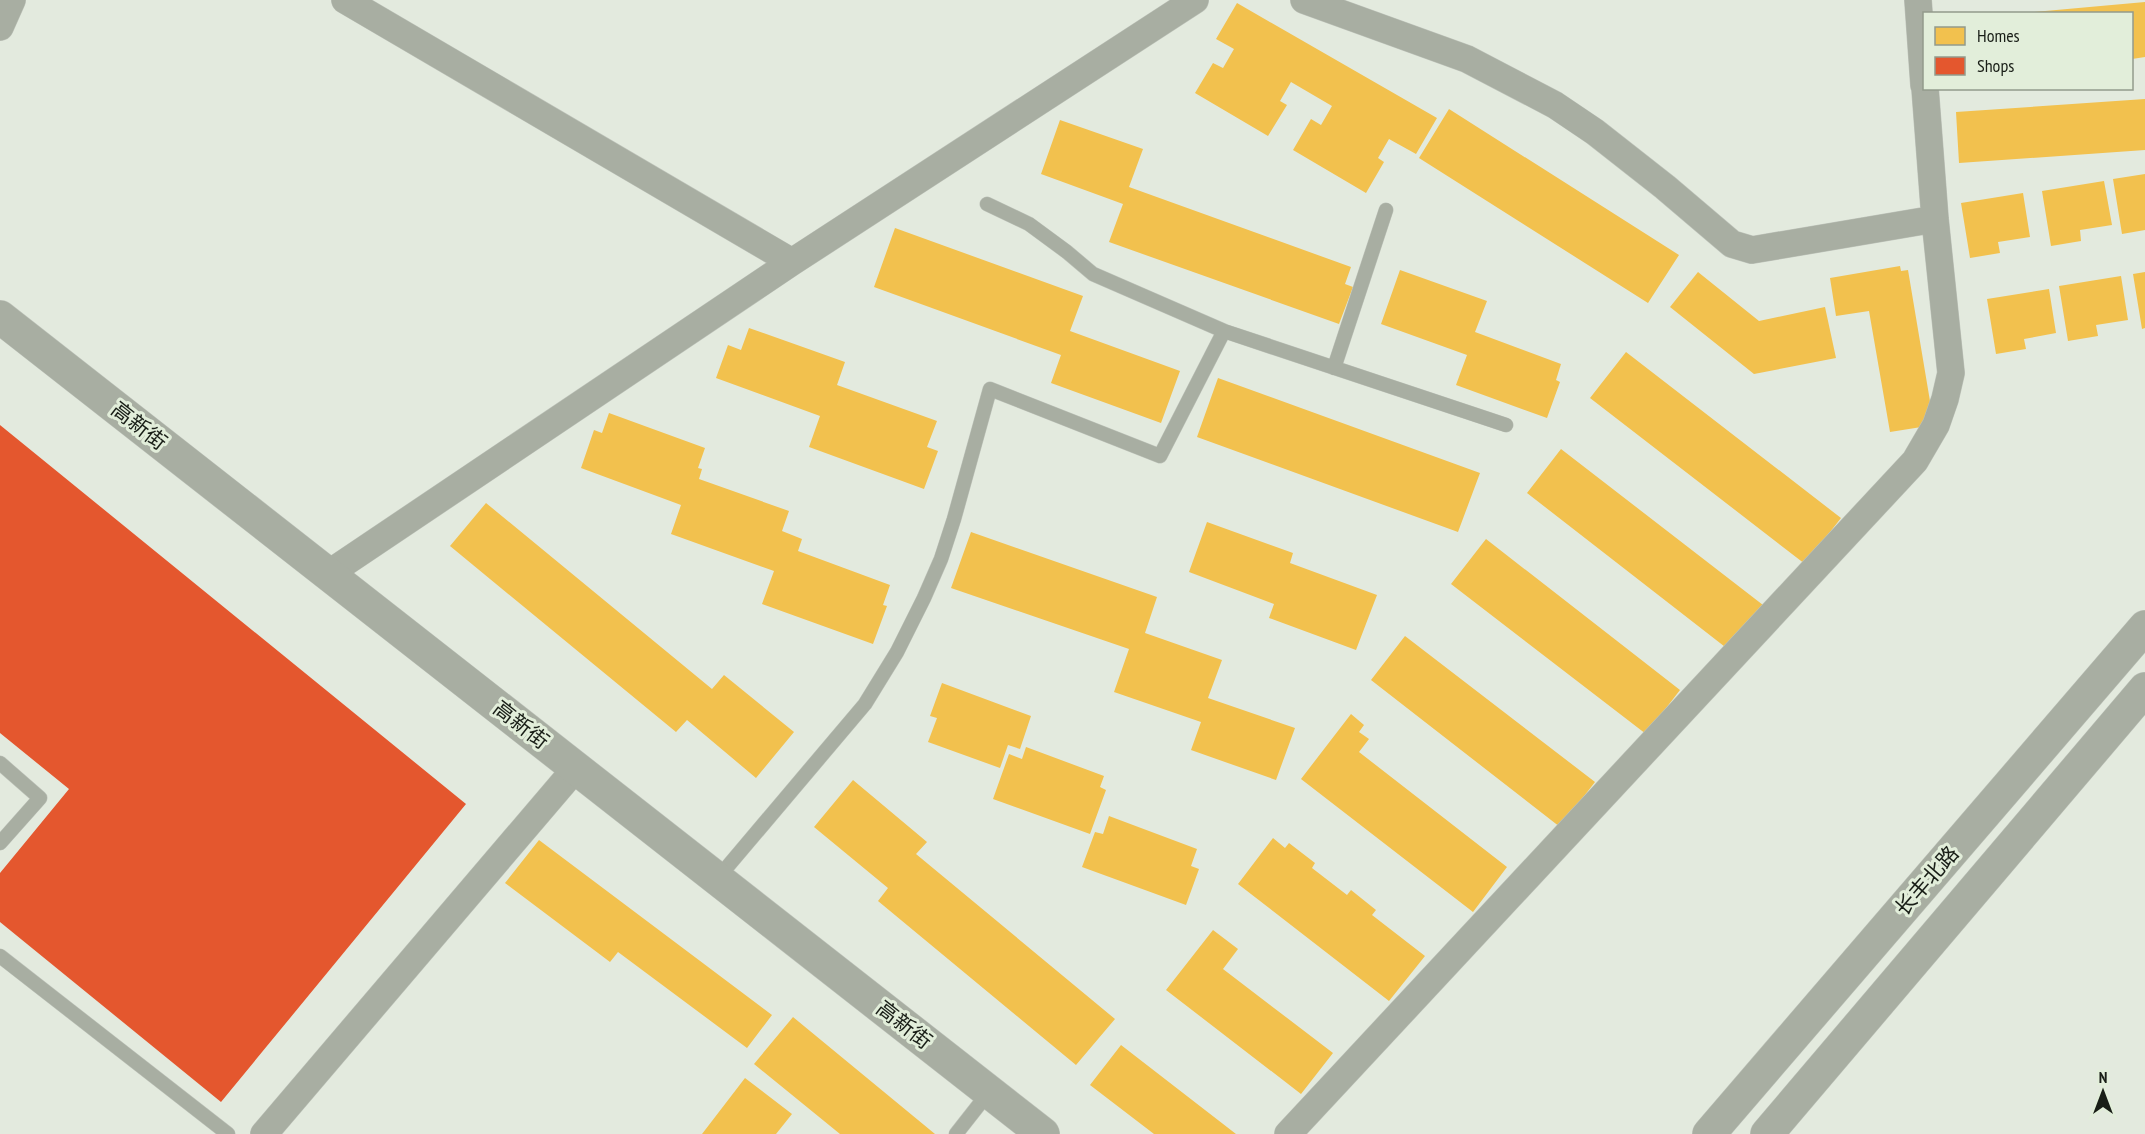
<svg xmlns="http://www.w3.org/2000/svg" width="2145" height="1134" font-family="'PT Sans Narrow','Noto Sans SC',sans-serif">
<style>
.homes{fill:#f2c14e}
.shops{fill:#e4572e}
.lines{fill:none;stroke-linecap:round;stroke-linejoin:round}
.service-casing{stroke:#bfc4bb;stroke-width:15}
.minor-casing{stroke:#bfc4bb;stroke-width:28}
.tertiary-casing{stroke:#bfc4bb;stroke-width:34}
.service{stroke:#a8aea2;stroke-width:14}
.minor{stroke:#a8aea2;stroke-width:27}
.tertiary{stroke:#a8aea2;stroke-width:33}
.labels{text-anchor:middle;stroke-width:6;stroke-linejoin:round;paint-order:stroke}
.street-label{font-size:21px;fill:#191e17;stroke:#e2eeda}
</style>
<rect width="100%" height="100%" fill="#e3eade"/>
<path class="homes" d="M2145,2v55l-13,2v-45h-98v-2z
M1237,3l200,115 -21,36 -27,-15 -11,19 6,4 -18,31 -73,-43 18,-31 10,6 11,-19 -41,-24 -11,19 7,4 -19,31 -73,-43 18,-30 10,5 11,-19 -18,-10z
M2145,99v51l-186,13 -3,-51z
M1449,109l230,146 -31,48 -229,-145z
M1060,120l83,29 -14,38 222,80 -6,17 8,3 -14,37 -230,-82 14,-38 -82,-30z
M2145,174v56l-23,4 -9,-55z
M2104,181l8,44 -32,5 1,11 -30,5 -9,-55z
M2023,193l7,44 -32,5 2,11 -30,5 -9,-55z
M895,228l188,68 -13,35 110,40 -19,52 -110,-40 10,-28 -187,-68z
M1900,266l1,5 7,-1 26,155 -44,7 -21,-121 -33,5 -6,-38z
M1400,270l87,31 -12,31 86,32 -5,16 4,2 -13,36 -91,-33 11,-30 -86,-31z
M1698,272l61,49 66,-14 11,51 -82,16 -84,-67z
M2145,272v56l-3,1 -9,-55z
M2121,276l7,44 -32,5 2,11 -30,5 -9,-55z
M2049,289l7,44 -32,6 2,10 -30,5 -9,-55z
M749,328l96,34 -8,23 100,36 -10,26 11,4 -14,38 -115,-42 11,-31 -104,-38 12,-33 13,5z
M1626,352l215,166 -36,46 -215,-166z
M1218,378l262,95 -22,59 -261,-95z
M609,413l96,35 -7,20 4,1 -3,10 90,32 -7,20 20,8 -4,12 92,34 -7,20 4,1 -14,38 -111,-40 12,-33 -103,-37 10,-29 -100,-37 13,-38 8,3z
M1561,449l202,156 -34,45 -202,-157z
M486,503l226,186 12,-14 70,57 -38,46 -69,-58 -11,12 -226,-186z
M1207,522l86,31 -3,10 87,32 -21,55 -87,-32 5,-14 -85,-32z
M971,532l186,65 -12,36 77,27 -14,38 87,30 -19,52 -85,-30 10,-28 -87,-30 15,-43 -178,-61z
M1486,539l194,151 -34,44 -195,-150z
M1405,636l190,146 -35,45 -189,-147z
M942,683l89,33 -11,33 -12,-4 -8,23 -72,-26 9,-24 -7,-2z
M1351,714l13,11 -5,7 10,7 -10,13 148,115 -34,45 -172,-133z
M1026,747l78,29 -4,11 6,3 -16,44 -97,-35 16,-45 13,5z
M853,780l74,62 -11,12 199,165 -39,46 -198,-164 10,-13 -74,-61z
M1109,816l88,33 -6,17 8,3 -13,36 -104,-38 13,-35 8,2z
M1273,838l12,10 4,-5 26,20 -3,5 35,27 4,-5 25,20 -4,5 53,41 -36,45 -151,-117z
M539,840l233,175 -25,33 -129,-96 -8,10 -105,-79z
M1213,930l25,19 -15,20 110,84 -32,41 -135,-104z
M793,1017l142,117h-95l-86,-70z
M1121,1045l115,89h-82l-64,-49z
M745,1078l47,36 -16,20h-74z"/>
<path class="shops" d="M0,425l466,379 -245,298 -221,-180v-49l69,-84 -69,-56z"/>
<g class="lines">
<defs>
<path id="service" d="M987,204l42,20 38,28 26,22 131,57 282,94
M1334,368l52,-158
M0,763l40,35 -40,45
M717,879l148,-175 32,-52 27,-54 17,-39 13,-40 36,-130 170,67 64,-125
M0,956l228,178
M956,1134l33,-42"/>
<path id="minor" d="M345,0l447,262
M1304,0l163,59 88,46 40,27 70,55 67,57 20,6 183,-31
M1918,0l6,85
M0,27l12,-27
M328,574l464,-312 403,-262
M264,1134l312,-366
M1288,1134l627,-673 21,-36 9,-26 6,-26 -16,-154 -10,-131"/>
<path id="tertiary" d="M0,317l1043,817
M1709,1134l436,-507
M1767,1134l378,-445"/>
</defs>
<use href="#service" class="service-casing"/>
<use href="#minor" class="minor-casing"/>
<use href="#tertiary" class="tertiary-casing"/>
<use href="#service" class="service"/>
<use href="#minor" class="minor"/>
<use href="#tertiary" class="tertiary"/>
</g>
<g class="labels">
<g class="street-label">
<text transform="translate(139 426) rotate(38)" y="7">高新街</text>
<text transform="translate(521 725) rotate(38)" y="7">高新街</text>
<text transform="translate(1927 881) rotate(-49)" y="7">长丰北路</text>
<text transform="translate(904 1025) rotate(38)" y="7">高新街</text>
</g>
</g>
<rect x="1923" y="12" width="210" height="78" fill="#e2eeda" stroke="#929b8c" stroke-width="1.5"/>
<rect x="1935" y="27" width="30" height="18" fill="#f2c14e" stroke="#929b8c" stroke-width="1.5"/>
<text x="1977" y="42" font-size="18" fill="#191e17">Homes</text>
<rect x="1935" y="57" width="30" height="18" fill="#e4572e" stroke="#929b8c" stroke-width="1.5"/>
<text x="1977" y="72" font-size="18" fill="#191e17">Shops</text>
<g transform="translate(2103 1092)" stroke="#e2eeda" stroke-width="4.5" paint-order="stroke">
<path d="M0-4.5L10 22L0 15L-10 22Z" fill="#191e17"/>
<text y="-9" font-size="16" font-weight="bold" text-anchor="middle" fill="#191e17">N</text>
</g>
</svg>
